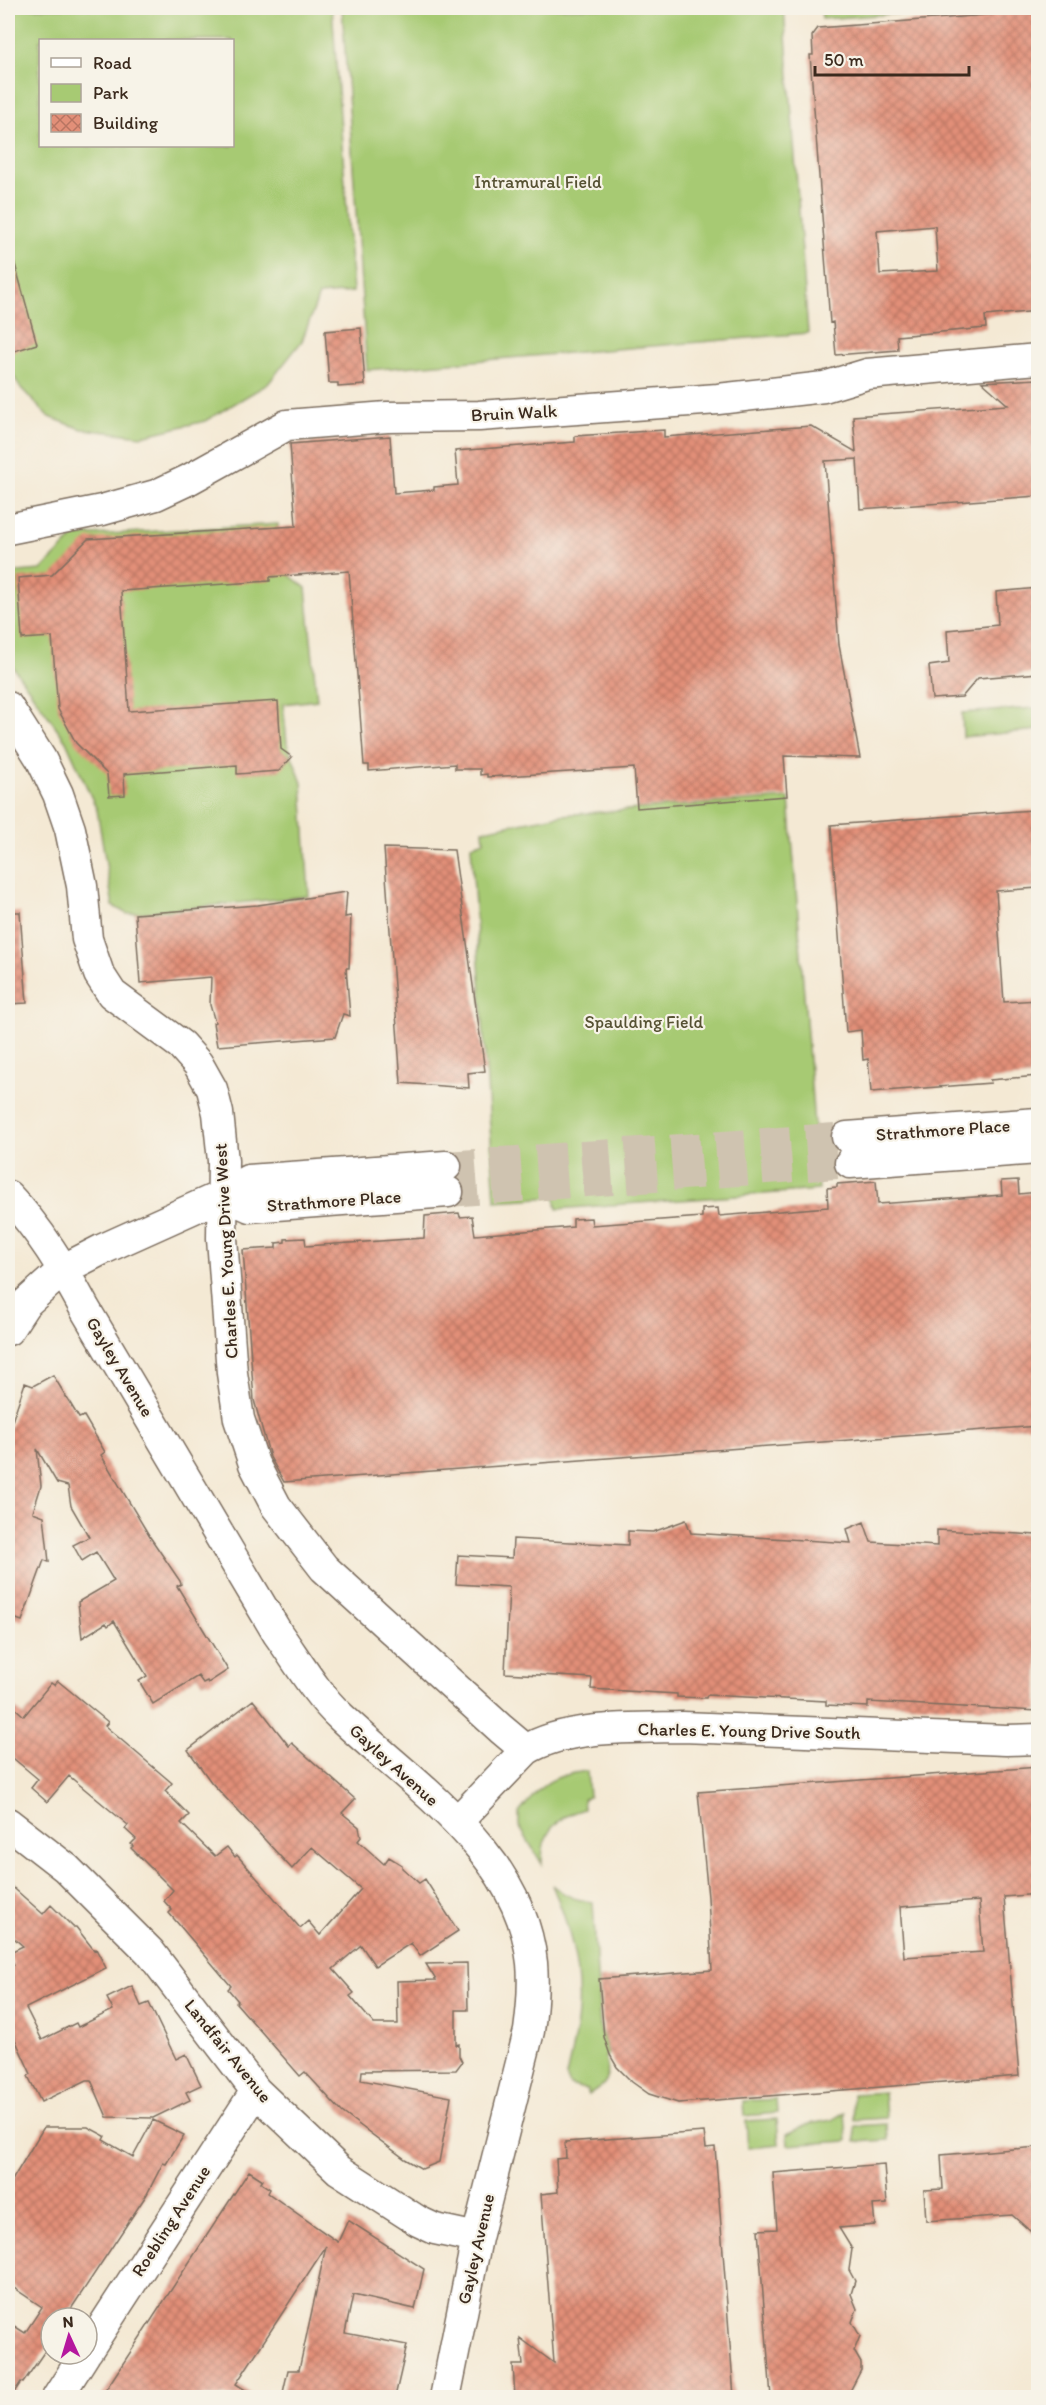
<svg xmlns="http://www.w3.org/2000/svg" width="1046" height="2405" font-family="Itim,sans-serif">
<style>
.green{fill:#a7ca73;stroke:#717a48;stroke-width:1.5;fill-rule:evenodd}
.building{fill:url(#building-cross-hatch);fill-rule:evenodd}
.lines{fill:none;stroke-linecap:round;stroke-linejoin:round}
.minor-tunnel{stroke:#cfc3b0;stroke-width:30;stroke-dasharray:30 15;stroke-linecap:butt}
.minor-casing{stroke:#7c6d5e;stroke-width:33}
.minor{stroke:#fff;stroke-width:30}
.labels{text-anchor:middle;stroke-width:4.5;stroke-linejoin:round;paint-order:stroke}
.park-label{font-size:18px;fill:#565233;stroke:#f7f3e8}
.street-label{font-size:18px;fill:#3b2a1e;stroke:#f7f3e8}
</style>
<defs>
<pattern id="building-cross-hatch" width="8" height="8" patternUnits="userSpaceOnUse" patternTransform="scale(1.5)"><rect width="8" height="8" fill="#e28f78"/><path d="M0 0l8 8M0 8l8-8" fill="none" stroke="#b87562"/></pattern>
</defs>
<rect width="100%" height="100%" fill="#f7f3e8"/>
<filter id="ink" filterUnits="userSpaceOnUse"><feTurbulence type="fractalNoise" baseFrequency=".0167" numOctaves="2"/><feDisplacementMap in="SourceGraphic" scale="12" xChannelSelector="R" yChannelSelector="G"/><feConvolveMatrix kernelMatrix="1 2 1 2 8 2 1 2 1" color-interpolation-filters="sRGB"/></filter>
<filter id="wash" filterUnits="userSpaceOnUse"><feTurbulence type="fractalNoise" baseFrequency=".008" numOctaves="4" result="noise"/><feDisplacementMap in="SourceGraphic" scale="24" xChannelSelector="R" yChannelSelector="G"/><feGaussianBlur stdDeviation="1.35" result="paint"/><feColorMatrix in="noise" values="0 0 0 0 0 0 0 0 0 0 0 0 0 0 0 0 0 1.4 0 .05"/><feComposite in="paint" operator="in"/></filter>
<g filter="url(#wash)">
<rect width="100%" height="100%" fill="#f4e9d4"/>
<path class="green" d="M8,8h324l21,284 -34,3 -17,46 -34,43 -63,37 -63,15 -60,-7 -33,-12 -29,-30 -12,-21zM40,40h192v106h-192z
M342,8h442l24,325 -441,37z
M821,8h154l-153,11z
M278,524l6,47 22,17 11,112 -34,4 4,39 15,40 7,113 -182,18 -14,-8 -16,-96 -31,-69 -58,-81v-87l33,-3 34,-34z
M1035,708l3,22 -75,7 -1,-24z
M789,798l30,392 -262,19 -2,-12 -60,4 -24,-355 13,-5 -1,-11 78,-15z
M587,1771l2,26 -6,2 1,10c-29,8 -43,24 -42,55l-23,-38v-13c24,-29 29,-37 68,-42z
M552,1885c14,11 23,15 41,17l7,125 8,28 -3,2c6,21 3,28 -17,38v-5l-18,-5 -4,-8c4,-21 11,-43 12,-65 3,-45 -8,-86 -26,-127z
M884,2092l2,26 -32,2 -1,-26z
M776,2099l1,14 -33,3 -1,-15z
M845,2112l2,29 -59,4 -1,-11 22,-10 23,-4z
M777,2119l2,26 -31,3 -2,-27z
M887,2124l1,16 -32,2 -1,-16z"/>
<g id="blocks">
<path class="building" d="M1038,11v300l-53,5 1,12 -89,8 1,14 -62,5 -3,-33 -3,1 -20,-268h3l-1,-19 6,-8zM935,226l3,45 -58,3 -3,-43z
M13,257l24,87 -29,9v-95z
M361,328l4,57 -27,2v-4h-9l-4,-52z
M1038,379v117l-178,13 -3,-50 -32,2 14,184 21,113 -76,-2 3,40 -150,12 -3,-40 -147,9v-3l-7,1v-6h-25v-5l-86,7v-6h-5l-15,-194 -79,6v4l-149,10 8,120 149,-10 3,48 11,8 -13,14 -42,3v-9l-113,9 1,21 -16,1 -2,-22 -31,-31 -18,-34 -6,-72 -30,2 -4,-61 34,-3 36,-36 208,-13 -6,-82 100,-8 4,57 40,-3v-3l24,-2 -3,-34 120,-9v-6l89,-6v7l147,-11 45,26 -3,-36 155,-11 -26,-23z
M1038,588v85l-60,5 -16,19 -30,2 -3,-33 20,-3 -2,-33 51,-5 -2,-33z
M1033,810l3,27h2v51l-42,3 8,111 34,-2v76l-48,4 1,3 -120,9 -3,-33 -5,1 -2,-30 -15,2 -15,-207z
M384,848l70,2 31,221 -17,2 1,15 -68,-5z
M347,892l-2,25 6,-1 -2,52h-3l4,48 -7,-2 -8,23 -118,9 -4,-23 2,-1 -5,-17 1,-28 -71,6 -5,-69 123,-9z
M8,912h12l7,91 -19,1z
M1018,1180l1,14 19,-2v234l-754,56 -14,-25 -16,-57 -11,-150 33,-2v-5l9,-1v-3l20,-1 1,8 118,-8 1,-22 34,-3 1,4 12,-1 3,19 98,-8v-8l18,-1 1,7 110,-8v-8l16,-1 1,8 109,-9 -1,-19 10,-1v-3l39,-3 2,23 124,-9 -1,-14z
M53,1375l26,43 5,-2 21,36 -4,3 49,82 30,44 1,3 -4,2 51,84 -20,13 -1,-2 -4,2 -5,-7 -45,28 -14,-23 8,-5 -33,-55 -6,5 -2,-3 -24,15 -4,-36 36,-21 -18,-29 -14,9 -9,-16 16,-8 -18,-31 -3,-20 -11,-3 -20,-34 4,37 -8,26 11,4 5,46 -5,-2 -22,61 -14,-5v-183l17,-50 8,3z
M686,1520l5,13 160,10 -4,-14 17,-7 7,20 66,4v-16l101,5v176l-170,-9v5l-42,-2v-4l-119,-6 -1,3 -29,-1v-3l-86,-5 1,-11 -87,-5 4,-86 -53,-3 2,-29 54,3 1,-19 115,6v-14l25,1z
M58,1681l50,41 -3,4 67,57 -7,8 24,24 -8,8 34,33 12,-9 8,10 2,-2 63,73 8,-7 12,14 41,-46 -49,-42 -20,22 -81,-87 -23,-32 65,-50 36,46 3,-3 63,56 -13,14 17,14 2,10 -3,4 26,23 5,-7 13,8v3l17,15 6,-4 33,52 -38,25 -9,-13 -36,23 -14,-21 -28,24 21,24 -4,3 24,28h24l-1,-43 39,-1 -10,-16 41,-1 1,47h-12v35l3,-1v12l3,6 -6,8 -94,1 -1,9 90,17 -12,65 -17,7 -17,-10 -63,-47 -37,-40 -5,4 -64,-73 2,-2 -10,-12 3,-3 -62,-73 3,-3 -8,-9 9,-11 -42,-42 2,-2 -2,-2 5,-5 -11,-10 3,-4 -59,-49 -22,26 -16,-14 7,-9 -30,-25v-52l16,14 27,-33 3,2z
M1038,1767v127l-34,3 15,179 -341,27 -29,-9 -17,-12 -15,-15 -7,-12 -6,-18 -5,-58 113,-9 -4,-73 -10,-105zM979,1901l4,51 -79,5 -4,-50z
M8,1883l35,31 8,-9 22,22h3l18,23 2,-1 10,19 -80,40 16,32 34,-17 2,4 35,-17 -6,-12 25,-12 9,20 8,-3 27,56 10,-5 15,31 -15,7 4,8 -37,18 -46,-1 -16,-37h-4l-46,22 -13,-26 3,-2 -23,-50v-56l6,-3 -6,-12 15,-7 -15,-13z
M153,2120l31,15 -18,29 -3,-1 -16,31 -82,124h-14v24l-28,41 -2,-1 -10,15h-3v-75l17,11 17,-26 -34,-23v-97l36,-60h44l17,9 -2,4 30,17z
M704,2132l2,16 9,-1 19,250h-219l-2,-32h10l-3,-27 34,25 -13,-169 17,-2 -2,-33 10,-1 -1,-16z
M1038,2147v91l-26,-23 -86,6 -2,-31 19,-1 -2,-34z
M884,2164l3,40 -14,1 2,20 -36,3 13,21 -3,21 6,11 -4,13 6,15 -5,13 8,14 -6,15 7,12v7l-14,27h-76l-13,-167 19,-1 -4,-56z
M249,2171l14,9 -2,3 9,6 -2,4 70,49 10,-22 76,49 -9,40 -62,-14 -8,38 62,12 -12,52h-113l6,-27h11l27,-124 -90,138 20,13h-155z"/>
</g>
</g>
<g filter="url(#ink)">
<use href="#blocks" fill-opacity="0" stroke="#7c6d5e" stroke-width="1.5"/>
<g class="lines">
<path class="minor-tunnel" d="M446,1166l401,-29
M448,1192l402,-29"/>
<defs>
<path id="minor" d="M8,529l94,-19 54,-15 32,-15 99,-55 100,-8 92,-1 239,-17 106,-12 43,-13 171,-15
M8,707l33,52 17,35 12,35 12,57 5,53 12,35 13,20 69,51 17,19 14,25 6,24 5,48 -1,77 10,135 7,46 15,45 22,42 48,62 177,161 25,21
M847,1137l191,-14
M850,1163l188,-14
M223,1195l27,12 198,-15
M8,1196c32,33 55,72 77,113l193,325c20,28 38,60 63,83 74,70 180,136 191,246 2,23 0,46 -3,68l-52,207 -32,160
M8,1330l17,-26 39,-35 39,-20 120,-54 25,-15 198,-14
M457,1822l69,-72c40,-25 110,-22 157,-23l323,13 32,-1
M8,1823l58,45 84,84 106,139 83,79 79,51 17,8 42,9
M87,2351l169,-260
M57,2398l28,-44"/>
</defs>
<use href="#minor" class="minor-casing"/>
<use href="#minor" class="minor"/>
</g>
</g>
<g class="labels">
<g class="park-label">
<text x="538" y="188">Intramural Field</text>
<text x="644" y="1028">Spaulding Field</text>
</g>
<g class="street-label">
<text transform="translate(514 413) rotate(-3)" y="6">Bruin Walk</text>
<text transform="translate(943 1130) rotate(-4)" y="6">Strathmore Place</text>
<text transform="translate(334 1201) rotate(-4)" y="6">Strathmore Place</text>
<text transform="translate(226 1251) rotate(-93)" y="6">Charles E. Young Drive West</text>
<text transform="translate(120 1367) rotate(59)" y="6">Gayley Avenue</text>
<text transform="translate(749 1731) rotate(1)" y="6">Charles E. Young Drive South</text>
<text transform="translate(394 1765) rotate(42)" y="6">Gayley Avenue</text>
<text transform="translate(228 2051) rotate(51)" y="6">Landfair Avenue</text>
<text transform="translate(171 2221) rotate(-57)" y="6">Roebling Avenue</text>
<text transform="translate(476 2249) rotate(-77)" y="6">Gayley Avenue</text>
</g>
</g>
<rect width="1046" height="2405" fill="none" stroke="#f7f3e8" stroke-width="30"/>
<rect x="39" y="39" width="195" height="108" fill="#f7f3e8" stroke="#aca397" stroke-width="1.5"/>
<rect x="51" y="58" width="30" height="9" fill="#ffffff" stroke="#aca397" stroke-width="1.5"/>
<text x="93" y="69" font-size="18" fill="#3b2a1e">Road</text>
<rect x="51" y="84" width="30" height="18" fill="#a7ca73" stroke="#aca397" stroke-width="1.5"/>
<text x="93" y="99" font-size="18" fill="#3b2a1e">Park</text>
<rect x="51" y="114" width="30" height="18" fill="url(#building-cross-hatch)" stroke="#aca397" stroke-width="1.5"/>
<text x="93" y="129" font-size="18" fill="#3b2a1e">Building</text>
<g transform="translate(69 2336) rotate(356)"><circle r="28" fill="#f7f3e8" stroke="#aca397" stroke-width="1.5"/>
<path d="M0-4.5L10 22L0 15L-10 22Z" fill="#b5179e"/>
<text y="-9" font-size="16" font-weight="bold" text-anchor="middle" fill="#3b2a1e">N</text>
</g>
<path d="M815 66v9h154v-9" fill="none" stroke="#3b2a1e" stroke-width="3"/>
<text x="824" y="66" font-size="18" fill="#3b2a1e" stroke="#f7f3e8" stroke-width="4.5" paint-order="stroke">50 m</text>
</svg>
